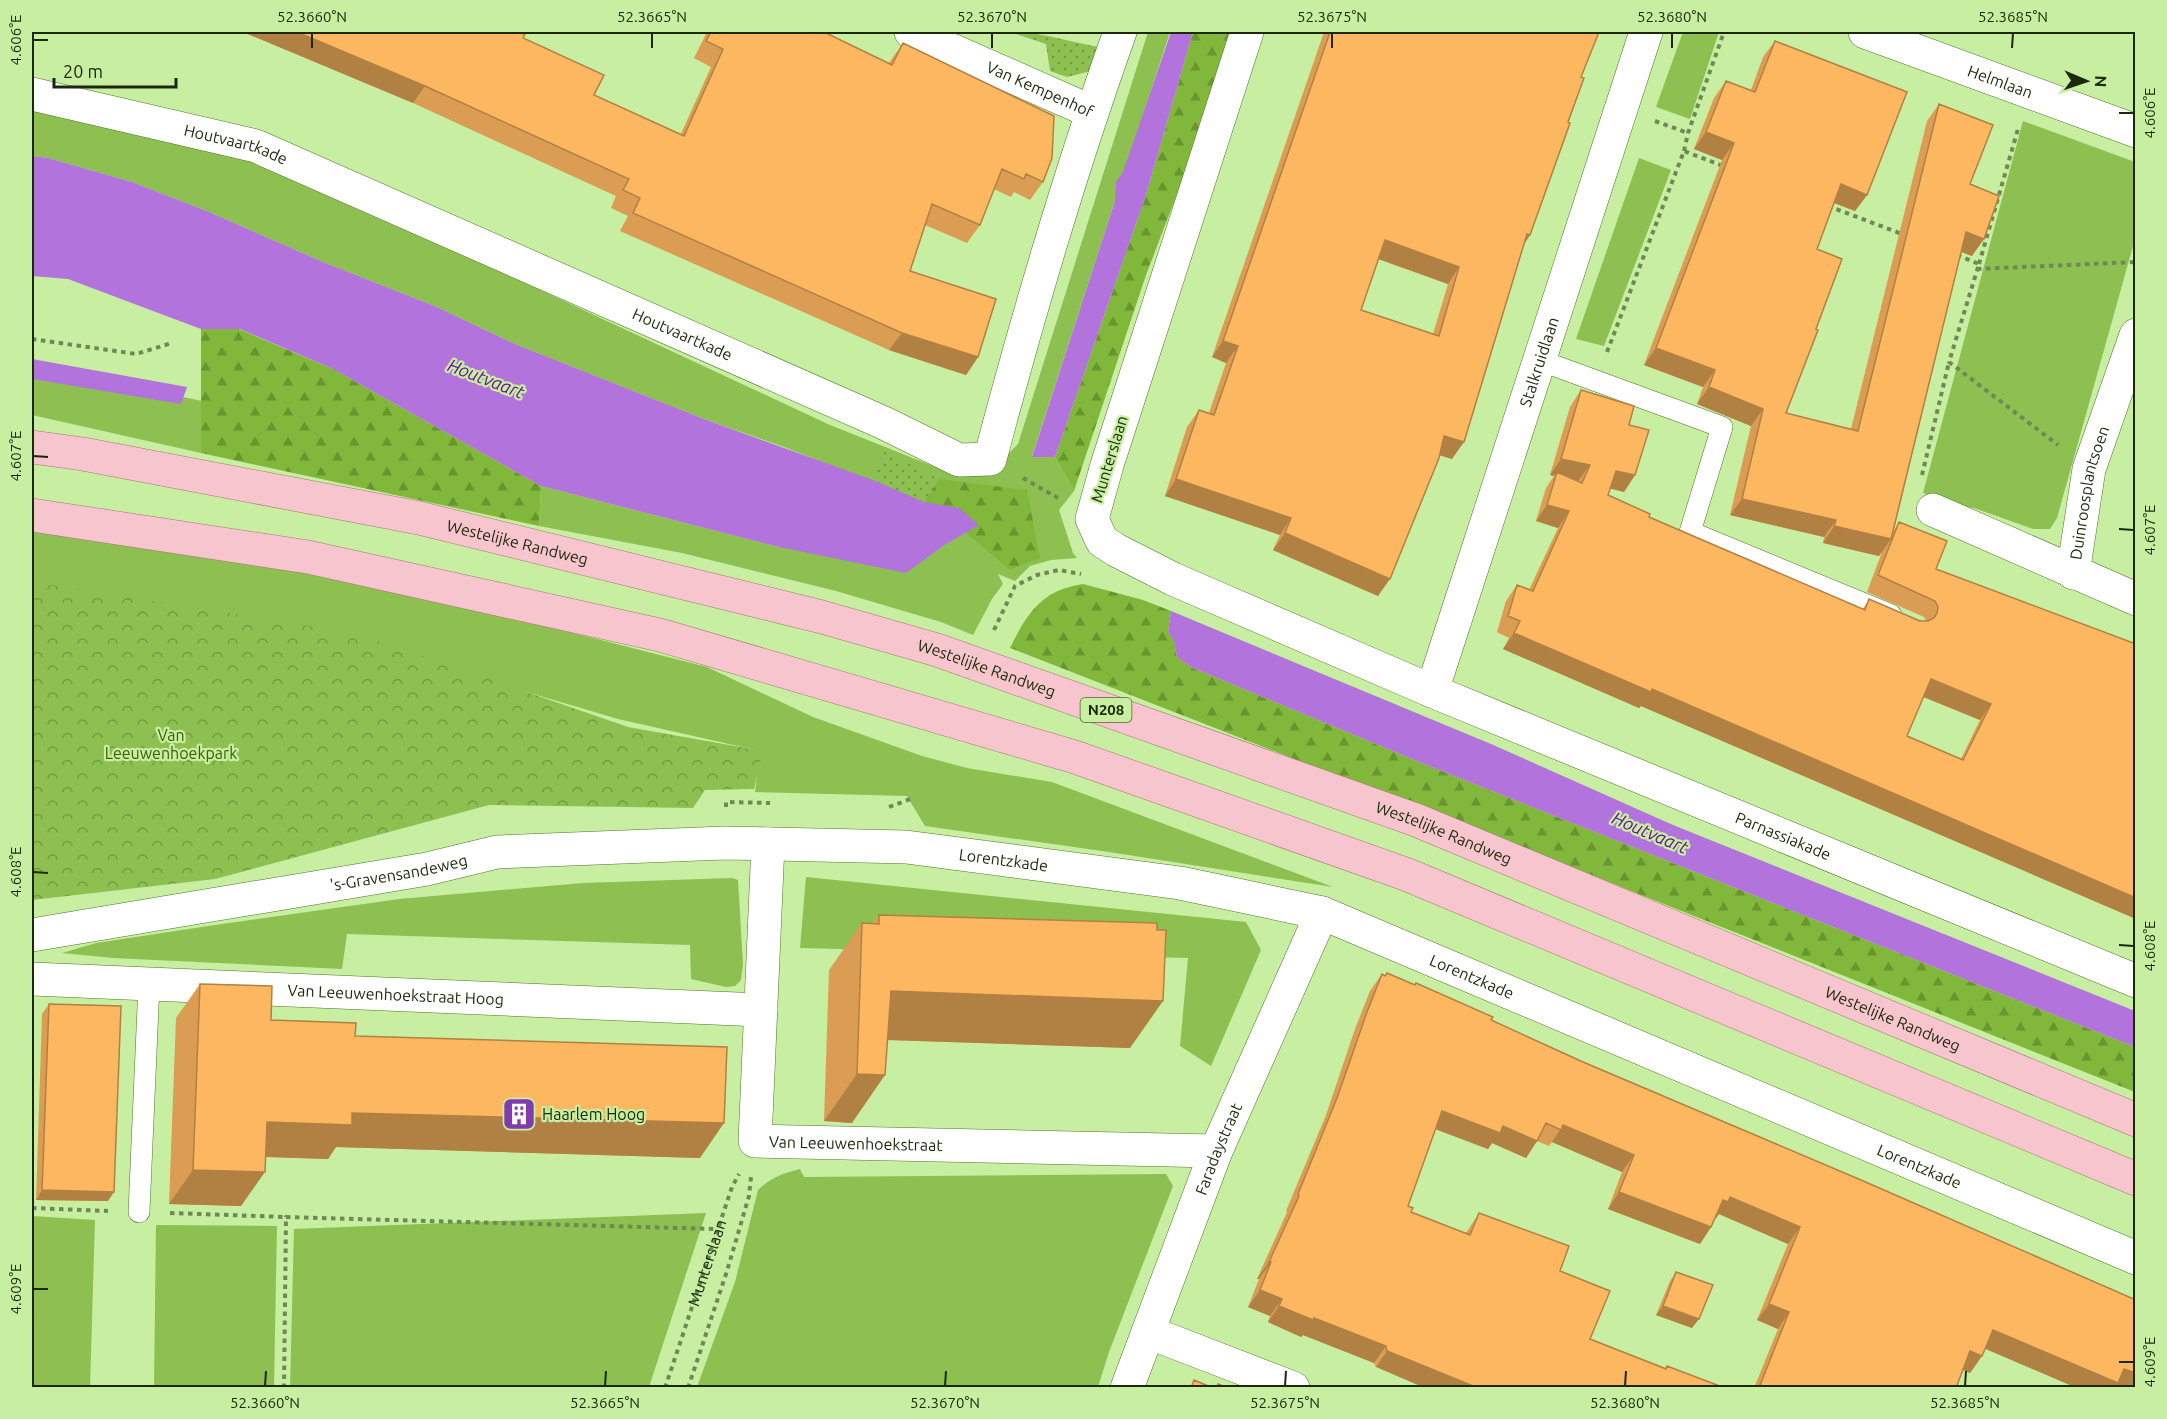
<svg xmlns="http://www.w3.org/2000/svg" width="2167" height="1419" font-family="Ubuntu,sans-serif">
<style>
.grass{fill:#8dc050}
.forest{fill:url(#forest-firs)}
.park{fill:url(#park-crowns)}
.garden{fill:url(#garden-dots)}
.water{fill:#b273dd}
.lines{fill:none;stroke-linecap:round;stroke-linejoin:round}
.lane-casing{stroke:#53742b;stroke-width:22}
.street-casing{stroke:#53742b;stroke-width:34}
.secondary-casing{stroke:#53742b;stroke-width:34}
.primary-casing{stroke:#a77573;stroke-width:34}
.path{stroke:#6f8954;stroke-width:4;stroke-dasharray:4.5 4.5;stroke-linecap:butt}
.lane{stroke:#fff;stroke-width:21}
.street{stroke:#fff;stroke-width:33}
.secondary{stroke:#fff;stroke-width:33}
.primary{stroke:#f7c5cd;stroke-width:33}
.wall{fill:#da9d53;fill-rule:evenodd}
.shaded-wall{fill:#b18043}
.building{fill:#fdb760;stroke:#b18043;stroke-width:1.5;fill-rule:evenodd}
.ticks{fill:none;stroke:#1b290a;stroke-width:2}
.labels{text-anchor:middle;stroke-width:4.5;stroke-linejoin:round;paint-order:stroke}
.shield{fill:#c7eea1;stroke:#4f6437;stroke-width:1.5}
.shield-label{font-size:15px;font-weight:bold;fill:#1b290a}
.street-label{font-size:16px;fill:#1b290a;stroke:#c7eea1}
.park-label{font-size:16px;fill:#3c5e03;stroke:#c7eea1}
.poi-label{font-size:16px;fill:#1b290a;stroke:#c7eea1;text-anchor:start}
.water-label{font-size:18px;font-style:italic;fill:#6a1297;stroke:#c7eea1}
.neatline{fill:none;stroke:#1b290a;stroke-width:2}
.ticks-label{font-size:15px;text-anchor:middle;fill:#1b290a}
</style>
<defs>
<pattern id="forest-firs" width="22" height="20" patternUnits="userSpaceOnUse" patternTransform="scale(1.5)"><rect width="22" height="20" fill="#81b73a"/><path d="M5 1l3.5 6h-7zM16 11l3.5 6h-7z" fill="#69952f"/></pattern>
<pattern id="park-crowns" width="20" height="18" patternUnits="userSpaceOnUse" patternTransform="scale(1.5)"><rect width="20" height="18" fill="#8dc050"/><path d="M2 6a3 3 0 1 1 6 0M12 15a3 3 0 1 1 6 0" fill="none" stroke="#729c41"/></pattern>
<pattern id="garden-dots" width="8" height="8" patternUnits="userSpaceOnUse" patternTransform="scale(1.5)"><rect width="8" height="8" fill="#8dc050"/><path d="M2 2h.1M6 6h.1" fill="none" stroke="#729c41" stroke-width="1.8" stroke-linecap="round"/></pattern>
</defs>
<rect width="100%" height="100%" fill="#c7eea1"/>
<path class="grass" d="M1148,32h22l-138,424 23,1 19,34 -15,19 14,43 4,5 -26,2 -21,6 -15,15 -17,-7 5,10 -11,15 -19,36 -32,-13 -105,-31 -154,-38 -143,-27 2,-40 238,61 164,-1 35,-21 -19,-17 -35,-6 -140,-55 -80,-28 -189,-75 -78,-37 -114,-45 -116,-51 -75,-29 -84,-24 -16,-2v-55l216,43 60,43 211,93 311,145 128,51 27,-7 18,-10 15,-15z
M1683,32h36l-29,87 -34,-12z
M2023,121l112,41v77l-78,279 -7,11h-17l-59,-21 -9,-1 -42,-14z
M1639,158l32,12 -67,176 -28,-7z
M32,365l170,36 -1,52 -169,-38z
M32,525l174,26 324,71 177,45 106,50 109,39 45,12 85,14 281,105 -224,-35 -184,-26 -18,-30 -152,-4 5,-41 -142,-32 -105,-31 -481,-100z
M806,877l440,45 15,28 -50,116 -31,-20 8,-88 -388,-10z
M732,878l6,2 5,84 -2,16 -6,6 -9,1 -35,-8 -1,-34 -343,-11 -5,35 -229,-11 -51,-5 34,-10 119,-18 184,-26 184,-16z
M800,1169l4,8 362,-3 7,12 -64,166 -11,35h-401l38,-105 23,-92c12,-12 25,-17 42,-21z
M706,1213l-57,174 -53,-1 -7,2h-299l4,-159z
M32,1216l63,4 -5,167h-58z
M156,1225l121,1 -3,161h-120z"/>
<path class="forest" d="M1193,32h46l-93,243 -72,216 -19,-34 91,-262z
M201,329h38l94,40 208,117 -2,40 -338,-73z
M939,479l88,11 13,68 -30,12 -45,-38 -41,-30z
M1083,584l60,16 28,11 -3,21 6,8 3,17 14,10 233,97 711,283v45l-584,-233 -541,-211c17,-34 31,-58 73,-64z"/>
<path class="park" d="M32,582l327,52 269,93 135,24 -9,38 -49,1 -12,18 -204,-3 -274,74 -183,21z"/>
<path class="garden" d="M1010,32c29,-1 59,10 89,15l-8,24 -24,6 -17,-6 -4,-27z
M883,451l56,28 -15,23 -51,-22z"/>
<path class="water" d="M1171,32h22l-47,163 -91,262h-23l83,-256 1,-19 7,-10z
M32,156l16,2 84,24 75,29 116,51 114,45 78,37 189,75 169,61 51,22 35,6 20,17 -36,21 -37,27 -127,-26 -238,-61 -208,-117 -93,-40h-39l-133,-50 -36,-3z
M32,359l155,28 -6,17 -149,-25z
M1171,611l320,133 182,81 462,186v36l-711,-283 -233,-97 -14,-10 -3,-16 -6,-9z"/>
<g class="lines">
<defs>
<path id="lane" d="M1539,360l183,67 -32,105 201,83
M139,1212l10,-228"/>
<g id="street">
<path id="s2" d="M911,32l181,80"/>
<path id="s3" d="M1247,32l-140,433 -15,54 10,22 14,9 57,29 259,112 704,290"/>
<path id="s4" d="M1865,32l271,99"/>
<path id="s5" d="M32,94l224,52 628,277 75,37 31,-1c38,-144 80,-287 130,-427"/>
<path d="M1933,510l203,89"/>
<path id="s6" d="M2073,573l16,-104 47,-134"/>
<path id="s7" d="M1432,691l214,-659"/>
<path id="s8" d="M768,844l-13,297 461,10"/>
<path id="s9" d="M32,979l729,31"/>
<path d="M1148,1332l145,56"/>
<path id="s10" d="M1127,1388l89,-237 106,-238"/>
</g>
<g id="secondary">
<path id="s11" d="M32,935l395,-66 70,-17 228,-9 181,4 274,36 142,30 814,345"/>
</g>
<g id="primary">
<path id="s12" d="M32,447l51,7 336,64 403,99 115,33 479,170 720,300"/>
<path d="M32,515l276,42 352,78 415,122 333,118 728,304"/>
</g>
</defs>
<use href="#lane" class="lane-casing"/>
<use href="#street" class="street-casing"/>
<use href="#secondary" class="secondary-casing"/>
<use href="#primary" class="primary-casing"/>
<g class="path">
<path d="M1655,121l33,12"/>
<path d="M1684,151l4,-18 36,-101"/>
<path d="M1828,206l74,28"/>
<path d="M1957,255l22,9 -30,98 109,83"/>
<path d="M1979,264l39,-135"/>
<path d="M1977,269l159,-7"/>
<path d="M32,339l104,15 36,-11"/>
<path d="M1607,352l77,-201 39,15"/>
<path d="M1922,475l27,-113"/>
<path d="M1023,478l35,20"/>
<path d="M994,630l21,-44 22,-11 22,-5 22,4"/>
<path d="M726,807v-5l44,1"/>
<path d="M889,807l24,-9"/>
<path d="M32,1208l76,3"/>
<path d="M170,1213l116,4"/>
<path d="M284,1388l2,-171 431,12"/>
<path id="s1" d="M665,1388l67,-201 7,-13"/>
<path d="M688,1388l39,-117 22,-75 2,-19"/>
</g>
<use href="#lane" class="lane"/>
<use href="#street" class="street"/>
<use href="#secondary" class="secondary"/>
<use href="#primary" class="primary"/>
</g>
<path class="wall" d="M243,32l280,6 71,57 87,39 30,-67 -17,-9 13,-26h117l65,31 14,-20 140,139 -13,18 -16,-8 -3,5 -17,-8 -14,36 -13,18 -42,-18 -15,46 68,86 -12,18 -77,-25 -269,-119 8,-15 -17,-8 5,-12 -203,-93z
M1324,32h275l-18,45 -13,45 -38,113 -6,9 -72,215 -12,-4 -62,141 -105,-46 7,-15 -115,-39 22,-69 12,-17 10,3 17,-50 -14,-6zM1378,259l70,25 -15,50 -72,-24z
M1775,41l92,154 -12,16 -21,-8 -17,46 -1,80 -30,84 65,16 76,-308 12,-17 31,80 2,72 -11,-4 -67,278 5,-8 37,47 200,350 -495,-213 -2,2 -136,-59 6,-11 -12,-6 9,-31 11,-16 12,5 29,-62 -22,-7 10,-33 8,-12 -4,-1 20,-68 11,-17 48,35 6,50 -11,17 -14,-4 -2,7 41,22 214,92 6,-10 51,22h6l-2,-4 -57,-25 15,-40 -3,4 -56,-13 1,-6 -94,-22 21,-89 -54,-22 6,-17 -59,-22 78,-205 -28,-11 20,-51 12,-17 25,9 12,-33zM1923,697l57,23 -19,39 -54,-23z
M879,915l251,133 -243,-8 -35,83 -28,-2 5,-151 33,-47h11z
M1382,974l109,46 624,367v1h-38l-92,-40 -3,8 -12,17 -7,-3 -7,18h-202l24,-59 -21,-9 31,-76 -69,-30 -3,4h-1l-4,9 -11,17 -92,-35 14,-37 -70,-30 -3,4 -12,-5 -11,17 -34,-15 -4,6 -53,-20 -27,77 3,6 55,21 13,-20 81,58 30,68 76,29 1,-2 58,22 -349,-21 -2,-4 -71,-28 -2,2 -33,-15 2,-6 -22,-9 11,-28h-2l30,-67 -1,-1 40,-96 29,-86 15,-38z
M200,984l71,36 84,16 345,122 -364,-11 -8,12 -62,-2 -25,49 -72,-2 7,-186z
M49,1004l59,197 -72,-1 6,-186z
M1676,1272l16,56 -36,-13 14,-34z"/>
<path class="shaded-wall" d="M243,32h54l128,54 -12,17z
M1706,132l28,11 -12,17 -28,-11z
M1841,184l26,11 -12,16 -26,-10z
M1966,232l18,7 -12,17 -18,-7z
M1527,234l3,1 -11,17z
M1385,240l74,27 -11,17 -75,-27z
M902,333l76,24 -12,18 -77,-25z
M1223,341l15,5 -12,17 -14,-6z
M1656,348l59,22 -12,17 -59,-22z
M1709,387l54,22 -12,17 -54,-22z
M1444,436l20,6 -12,17 -20,-6z
M1561,459l29,6 -12,16 -22,-5 1,-4 -3,4 -4,-1z
M1616,471l19,4 -11,17 -20,-5z
M1176,479l115,39 -11,17 -115,-39z
M1742,499l94,21 -12,17 -94,-22z
M1547,505l22,6 -11,17 -22,-7z
M1834,526l57,13 -12,17 -56,-13z
M1285,533l105,46 -12,17 -105,-46z
M1514,633l138,56 484,209v21l-495,-213 -2,2 -136,-59z
M1931,679l60,25 -11,16 -61,-25z
M891,991l272,10 -33,47 -272,-9z
M857,1074l28,1 -33,48 -28,-2z
M1442,1111l61,15 34,15 -11,17 -34,-15 -4,6 -58,-22z
M352,1113l372,10 -24,35 -364,-11 -8,12 -85,-3 24,-34z
M1563,1125l71,30 -12,17 -70,-30z
M193,1170l72,2 -24,34 -72,-2z
M42,1190l72,2 -6,9 -72,-1z
M1619,1192l92,35 -11,17 -92,-35z
M1730,1197l70,30 -12,17 -69,-30 -3,4 -4,-1 11,-17z
M1269,1262h2l-12,17h-2z
M1260,1290l22,9 -12,17 -22,-9z
M1769,1304l20,8 -11,17 -21,-9z
M1279,1306l35,12 72,28 -12,17 -71,-28 -2,2 -33,-15z
M1663,1306l36,13 -7,9 -36,-13z
M1993,1330l131,39 12,4v15h-18l-3,-1v1h-38l-96,-41z
M1387,1351l91,37h-53l-49,-21z
M1970,1351l12,5 -12,17 -11,-5z"/>
<path class="building" d="M297,32h223l5,2 -2,4 81,37 -10,20 90,41 39,-87 -17,-8 5,-9h113l68,33 11,-22 151,73 -2,42 -9,24 -17,-8 -2,5 -22,-10 -22,56 -48,-21 -22,67 86,28 -18,58 -76,-24 -269,-120 7,-15 -17,-8 6,-11 -204,-93z
M1330,32h269l-18,45 3,1 -16,44 2,1 -40,112 -3,-1 -63,208 -20,-6 -5,22 -49,121 -105,-46 6,-15 -115,-39 23,-69 15,5 24,-69 -15,-5zM1385,240l74,27 -20,69 -78,-26z
M1775,41l132,51 -40,103 -26,-11 -24,65 25,10 -26,70 2,1 -32,83 72,18 81,-327 54,21 -23,59 29,12 -15,43 -18,-7 -75,307 -57,-13 2,-6 -94,-21 21,-90 -54,-22 6,-17 -59,-22 78,-205 -28,-11 20,-51 29,11z
M1581,390l53,16 -5,19 20,5 -14,45 -19,-4 -8,24 42,19 -1,3 216,93 4,-11 51,22h8l6,-3 3,-5 1,-6 -3,-6 -57,-26 21,-53 48,19 -11,28 200,75v254l-484,-209 -1,3 -137,-59 6,-12 -12,-5 9,-31 16,6 36,-80 -22,-6 10,-33 25,11 8,-18 -29,-6zM1931,679l60,25 -28,56 -56,-24z
M879,915l278,8v7h9l-3,71 -272,-10 -6,84 -28,-1 5,-151 17,1z
M1387,973l28,12 1,-2 77,34 -2,3 92,42 278,118 275,120v73l-12,-4 -6,14 -125,-53 -11,26 -12,-5 -14,37h-197l30,-76 -20,-8 31,-77 -70,-30 -2,5 -5,-2 -12,27 -92,-35 15,-37 -71,-30 -2,5 -15,-7 -9,18 -34,-15 -3,7 -58,-22 -34,95 5,2 -2,4 59,23 9,-22 90,33 -9,25 50,20 -20,48 76,30 1,-3 58,22h-247l-91,-37 -1,-5 -72,-28 -1,2 -34,-14 3,-7 -22,-9 11,-28h-2l30,-66 -1,-2 39,-96 30,-86 15,-38 3,2z
M200,984l72,2 -1,34 85,3 -1,13 372,11 -3,76 -372,-10v12l-85,-3 -2,50 -72,-2z
M49,1004l72,2 -7,186 -72,-2z
M1676,1272l37,13 -14,34 -36,-13z
M1194,1380l19,8h-22z
M1218,1384l10,4h-11z"/>
<path class="ticks" d="M33,40h15M312,48v-15M652,48v-15M992,48v-15M1332,48v-15M1672,48v-15M2012,48l1,-15M2119,113h15M33,456l15,1M2119,529l15,1M33,872l15,1M2119,945l15,1M33,1289h15M2119,1362h15M265,1386l1,-15M605,1386l1,-15M945,1386l1,-15M1285,1386l1,-15M1625,1386l1,-15M1965,1386l1,-15"/>
<defs>
<symbol id="building-square" viewBox="-11 -11 22 22"><rect x="-9" y="-9" width="18" height="18" rx="4" fill="#823bae" stroke="#c7eea1"/><path d="M-4-6H4V6H1V3H-1V6H-4ZM-2.5-4.3h1.7v1.8h-1.7ZM.8-4.3h1.7v1.8H.8ZM-2.5-1h1.7V.8h-1.7ZM.8-1h1.7V.8H.8Z" fill="#fff"/></symbol>
</defs>
<g fill-rule="evenodd">
<use href="#building-square" x="500" y="1095" width="38" height="38"/>
</g>
<g class="labels">
<rect class="shield" x="1080.5" y="698" width="51" height="24" rx="4.5"/>
<g class="shield-label">
<text x="1106" y="715">N208</text>
</g>
<g class="street-label">
<text dy="6" stroke="none"><textPath href="#s4" startOffset="144">Helmlaan</textPath></text>
<text dy="6" stroke="none"><textPath href="#s2" startOffset="141">Van Kempenhof</textPath></text>
<text dy="6" stroke="none"><textPath href="#s5" startOffset="210">Houtvaartkade</textPath></text>
<text dy="6" stroke="none"><textPath href="#s5" startOffset="696">Houtvaartkade</textPath></text>
<text dy="6" stroke="none"><textPath href="#s7" startOffset="346">Stalkruidlaan</textPath></text>
<text transform="translate(1109 459) rotate(-73)" y="6">Munterslaan</text>
<text dy="6" stroke="none"><textPath href="#s6" startOffset="82">Duinroosplantsoen</textPath></text>
<text dy="6" stroke="none"><textPath href="#s12" startOffset="495">Westelijke Randweg</textPath></text>
<text dy="6" stroke="none"><textPath href="#s12" startOffset="981">Westelijke Randweg</textPath></text>
<text dy="6" stroke="none"><textPath href="#s12" startOffset="1467">Westelijke Randweg</textPath></text>
<text dy="6" stroke="none"><textPath href="#s3" startOffset="1278">Parnassiakade</textPath></text>
<text dy="6" stroke="none"><textPath href="#s11" startOffset="980">Lorentzkade</textPath></text>
<text dy="6" stroke="none"><textPath href="#s11" startOffset="372">'s-Gravensandeweg</textPath></text>
<text dy="6" stroke="none"><textPath href="#s11" startOffset="1466">Lorentzkade</textPath></text>
<text dy="6" stroke="none"><textPath href="#s9" startOffset="364">Van Leeuwenhoekstraat Hoog</textPath></text>
<text dy="6" stroke="none"><textPath href="#s12" startOffset="1953">Westelijke Randweg</textPath></text>
<text dy="6" stroke="none"><textPath href="#s8" startOffset="398">Van Leeuwenhoekstraat</textPath></text>
<text dy="6" stroke="none"><textPath href="#s10" startOffset="256">Faradaystraat</textPath></text>
<text dy="6" stroke="none"><textPath href="#s11" startOffset="1952">Lorentzkade</textPath></text>
<text dy="6" stroke="none"><textPath href="#s1" startOffset="132">Munterslaan</textPath></text>
</g>
<g class="park-label">
<text x="171" y="741">Van<tspan x="171" dy="18">Leeuwenhoekpark</tspan></text>
</g>
<g class="poi-label">
<text x="542" y="1120">Haarlem Hoog</text>
</g>
<g class="water-label">
<text transform="translate(486 379) rotate(21)" y="6">Houtvaart</text>
<text transform="translate(1650 833) rotate(23)" y="6">Houtvaart</text>
</g>
</g>
<rect width="2167" height="1419" fill="none" stroke="#c7eea1" stroke-width="66"/>
<g transform="translate(2086 81) rotate(92)" stroke="#c7eea1" stroke-width="4.5" paint-order="stroke">
<path d="M0-4.5L10 22L0 15L-10 22Z" fill="#1b290a"/>
<text y="-9" font-size="16" font-weight="bold" text-anchor="middle" fill="#1b290a">N</text>
</g>
<path d="M54 78v9h122v-9" fill="none" stroke="#1b290a" stroke-width="3"/>
<text x="63" y="78" font-size="18" fill="#1b290a" stroke="#c7eea1" stroke-width="4.5" paint-order="stroke">20 m</text>
<rect x="33" y="33" width="2101" height="1353" class="neatline"/>
<g class="ticks-label">
<text x="312" y="22">52.3660°N</text>
<text x="652" y="22">52.3665°N</text>
<text x="992" y="22">52.3670°N</text>
<text x="1332" y="22">52.3675°N</text>
<text x="1672" y="22">52.3680°N</text>
<text x="2013" y="22">52.3685°N</text>
<text transform="translate(16 40) rotate(-90)" y="5">4.606°E</text>
<text transform="translate(2150 113) rotate(-90)" y="5">4.606°E</text>
<text transform="translate(16 456) rotate(-90)" y="5">4.607°E</text>
<text transform="translate(2150 530) rotate(-90)" y="5">4.607°E</text>
<text transform="translate(16 872) rotate(-90)" y="5">4.608°E</text>
<text transform="translate(2150 946) rotate(-90)" y="5">4.608°E</text>
<text transform="translate(16 1289) rotate(-90)" y="5">4.609°E</text>
<text transform="translate(2150 1362) rotate(-90)" y="5">4.609°E</text>
<text x="265" y="1408">52.3660°N</text>
<text x="605" y="1408">52.3665°N</text>
<text x="945" y="1408">52.3670°N</text>
<text x="1285" y="1408">52.3675°N</text>
<text x="1625" y="1408">52.3680°N</text>
<text x="1965" y="1408">52.3685°N</text>
</g>
</svg>
